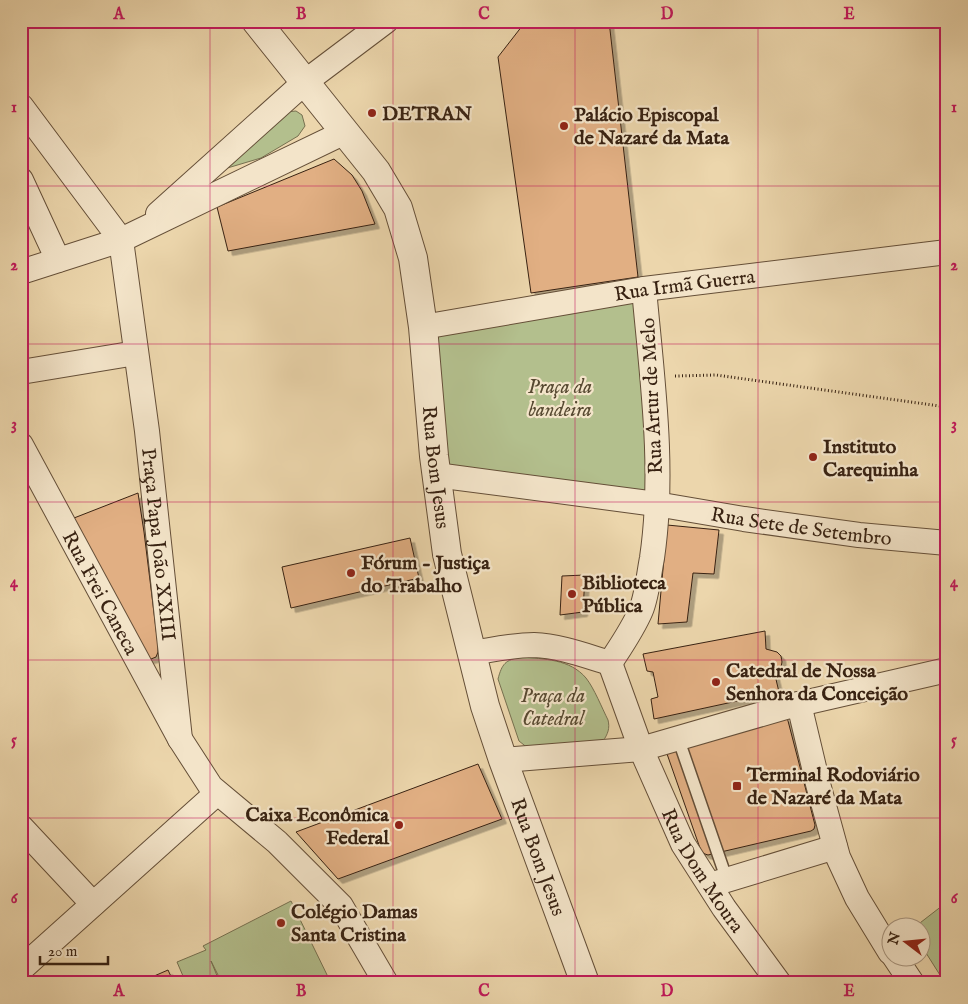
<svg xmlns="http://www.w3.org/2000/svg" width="968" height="1004" font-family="'IM FELL English',serif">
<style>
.green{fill:#b3bf8d;stroke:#767050}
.building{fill:#e1af83;stroke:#382212;filter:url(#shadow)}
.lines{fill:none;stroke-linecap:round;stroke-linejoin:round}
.service-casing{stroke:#654f38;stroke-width:14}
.minor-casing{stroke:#654f38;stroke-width:26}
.tertiary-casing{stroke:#654f38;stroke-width:30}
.path{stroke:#382212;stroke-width:3;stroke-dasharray:1 2.5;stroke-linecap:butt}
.service{stroke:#f3e4c9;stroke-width:11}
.minor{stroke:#f3e4c9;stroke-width:24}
.tertiary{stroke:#f3e4c9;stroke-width:28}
.grid{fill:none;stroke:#c2185b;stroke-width:1;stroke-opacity:0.55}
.poi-dot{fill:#8f2418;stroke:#f3e4c9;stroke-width:2}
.labels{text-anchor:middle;stroke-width:4.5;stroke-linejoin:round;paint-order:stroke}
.poi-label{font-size:20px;font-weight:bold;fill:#382212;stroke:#f3e4c9;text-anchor:start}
.street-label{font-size:20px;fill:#382212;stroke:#f3e4c9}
.park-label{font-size:20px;font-style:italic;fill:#574931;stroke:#f3e4c9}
.neatline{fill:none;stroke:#c2185b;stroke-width:2}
.grid-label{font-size:16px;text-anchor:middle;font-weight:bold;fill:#c2185b}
</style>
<defs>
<filter id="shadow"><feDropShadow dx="4.5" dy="4.5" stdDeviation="0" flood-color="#0004"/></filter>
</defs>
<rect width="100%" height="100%" fill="#ecd6ac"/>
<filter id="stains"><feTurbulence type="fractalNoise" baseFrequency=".004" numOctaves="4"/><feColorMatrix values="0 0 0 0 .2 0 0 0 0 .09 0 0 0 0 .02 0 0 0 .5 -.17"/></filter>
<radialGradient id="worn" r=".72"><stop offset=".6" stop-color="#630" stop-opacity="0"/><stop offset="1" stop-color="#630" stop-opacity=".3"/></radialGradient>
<path class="green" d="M296,111l6,4 3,11 -7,10 -37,22 -37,11 61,-57z
M644,289l12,215 -220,-29 -13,-148z
M521,657c23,2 49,2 65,21 8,10 16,30 22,42 2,8 0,14 -5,21l-74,8 -10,-8 -21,-62c4,-15 7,-19 23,-22z
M291,901l40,82h-109l-11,-22 9,22h-34l-9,-21 29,-12 -3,-4z
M947,902v81h-2l-24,-38 -1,-19h-4z"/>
<path class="building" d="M526,21h83l29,256 -107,16 -33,-236z
M334,159l18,16 10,16 13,33 -147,27 -11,-44z
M138,493l6,39 14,113v7l-2,5 -5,2h-7l-56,-108 -14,-33z
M667,525l52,5 -5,44 -21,-1 -6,49 -29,2z
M410,538l9,40 -128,30 -9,-41z
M585,575l-2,37 -23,3 2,-39z
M765,631l1,18 11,3 4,4 1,6 -1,5 -7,4 5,21 -125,27 -3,-20 7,-2 -5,-25 -6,-1 -4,-17z
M787,717l28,108 -1,4 -3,2 -103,24 -3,-1 -4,-3 -35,-100z
M478,764l24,55 -164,60 -42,-47z
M168,970l6,13h-36z"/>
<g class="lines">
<defs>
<path id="service" d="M678,738l49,142"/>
<g id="minor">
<path id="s1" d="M21,106l100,134 26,191 33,308"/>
<path d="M21,180l37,80"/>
<path d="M158,214l147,-132 81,-61"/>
<path d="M21,272l100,-32 224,-108"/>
<path id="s2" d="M423,327l221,-38 303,-37"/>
<path d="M21,372l115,-19"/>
<path id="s3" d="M21,445l159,294 31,48 66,55 64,64 45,77"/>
<path id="s4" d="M436,475l220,29 88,15 115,16 88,8"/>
<path d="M472,653c20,-3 41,-8 62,-8 26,1 52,11 76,18"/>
<path d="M610,663c11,-17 23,-34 31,-53 6,-14 8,-37 11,-52 13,-89 0,-180 -8,-269"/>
<path id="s5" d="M610,663l31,86 42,95 41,64 55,75"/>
<path d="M799,704l19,80 20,73 19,41 33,54"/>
<path d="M503,760l138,-11 145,-42 161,-37"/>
<path d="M21,827l72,77"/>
<path d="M710,885l125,-38"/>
<path d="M894,956l18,27"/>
<path d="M21,969l196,-176"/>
</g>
<g id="tertiary">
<path id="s6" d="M256,21l120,150 22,37 15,50 10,69 11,129 13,98 38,152 18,54 82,223"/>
</g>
</defs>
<use href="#service" class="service-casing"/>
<use href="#minor" class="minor-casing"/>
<use href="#tertiary" class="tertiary-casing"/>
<path class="path" d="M675,376l41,-1 231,32"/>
<use href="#service" class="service"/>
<use href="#minor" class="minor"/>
<use href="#tertiary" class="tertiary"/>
</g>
<path class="grid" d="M210,21v962M393,21v962M575,21v962M758,21v962M21,186h926M21,344h926M21,502h926M21,660h926M21,818h926"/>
<g class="poi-dot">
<circle cx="372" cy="113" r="5"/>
<circle cx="564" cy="126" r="5"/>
<circle cx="813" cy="457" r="5"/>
<circle cx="351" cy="573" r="5"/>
<circle cx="572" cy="594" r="5"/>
<circle cx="716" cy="682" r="5"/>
<rect x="732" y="781" width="10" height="10" rx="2.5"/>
<circle cx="399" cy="825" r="5"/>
<circle cx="281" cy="923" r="5"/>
</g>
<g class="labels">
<g class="poi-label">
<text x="382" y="120">DETRAN</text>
<text x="574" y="121">Palácio Episcopal<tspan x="574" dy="23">de Nazaré da Mata</tspan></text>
<text x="823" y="453">Instituto<tspan x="823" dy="23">Carequinha</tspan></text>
<text x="361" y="569">Fórum - Justiça<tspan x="361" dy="23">do Trabalho</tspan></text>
<text x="582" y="589">Biblioteca<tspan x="582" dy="23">Pública</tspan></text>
<text x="726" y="677">Catedral de Nossa<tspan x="726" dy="23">Senhora da Conceição</tspan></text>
<text x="747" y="781">Terminal Rodoviário<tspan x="747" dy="23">de Nazaré da Mata</tspan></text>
<text x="389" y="821" text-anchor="end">Caixa Econômica<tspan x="389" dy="23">Federal</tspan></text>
<text x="291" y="918">Colégio Damas<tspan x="291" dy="23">Santa Cristina</tspan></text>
</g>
<g class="street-label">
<text dy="7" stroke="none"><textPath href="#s2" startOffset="265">Rua Irmã Guerra</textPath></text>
<text transform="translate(651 396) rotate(-93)" y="7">Rua Artur de Melo</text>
<text dy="7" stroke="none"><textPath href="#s6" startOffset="498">Rua Bom Jesus</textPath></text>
<text dy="7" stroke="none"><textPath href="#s4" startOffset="369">Rua Sete de Setembro</textPath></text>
<text dy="7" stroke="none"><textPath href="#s1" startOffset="474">Praça Papa João XXIII</textPath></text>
<text dy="7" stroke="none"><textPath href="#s3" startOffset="168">Rua Frei Caneca</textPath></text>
<text dy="7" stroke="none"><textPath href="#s6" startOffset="902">Rua Bom Jesus</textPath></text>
<text dy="7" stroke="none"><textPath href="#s5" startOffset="228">Rua Dom Moura</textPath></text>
</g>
<g class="park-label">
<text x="560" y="393">Praça da<tspan x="560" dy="23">bandeira</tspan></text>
<text x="553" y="702">Praça da<tspan x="553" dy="23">Catedral</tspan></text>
</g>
</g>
<rect width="968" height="1004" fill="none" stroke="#ecd6ac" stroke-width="55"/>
<g transform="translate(906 942) rotate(286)"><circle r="24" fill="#f3e4c9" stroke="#a89680"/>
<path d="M0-4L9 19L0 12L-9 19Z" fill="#8f2418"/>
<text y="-8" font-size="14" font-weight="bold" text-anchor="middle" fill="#382212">N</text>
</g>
<path d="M40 956v8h68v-8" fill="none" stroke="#382212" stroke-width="2.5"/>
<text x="48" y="956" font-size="15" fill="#382212" stroke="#f3e4c9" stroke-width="4" paint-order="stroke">20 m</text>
<rect x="28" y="28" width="912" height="948" class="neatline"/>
<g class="grid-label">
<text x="119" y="19">A</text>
<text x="301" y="19">B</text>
<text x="484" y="19">C</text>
<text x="667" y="19">D</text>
<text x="849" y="19">E</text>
<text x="14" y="112">1</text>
<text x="954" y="112">1</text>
<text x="14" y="270">2</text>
<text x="954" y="270">2</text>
<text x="14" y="429">3</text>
<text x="954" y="429">3</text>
<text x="14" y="587">4</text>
<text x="954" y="587">4</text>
<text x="14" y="745">5</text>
<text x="954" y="745">5</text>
<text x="14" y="903">6</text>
<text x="954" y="903">6</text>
<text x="119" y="996">A</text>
<text x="301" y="996">B</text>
<text x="484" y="996">C</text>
<text x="667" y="996">D</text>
<text x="849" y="996">E</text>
</g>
<rect width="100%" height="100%" filter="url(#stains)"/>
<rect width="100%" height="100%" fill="url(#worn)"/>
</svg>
